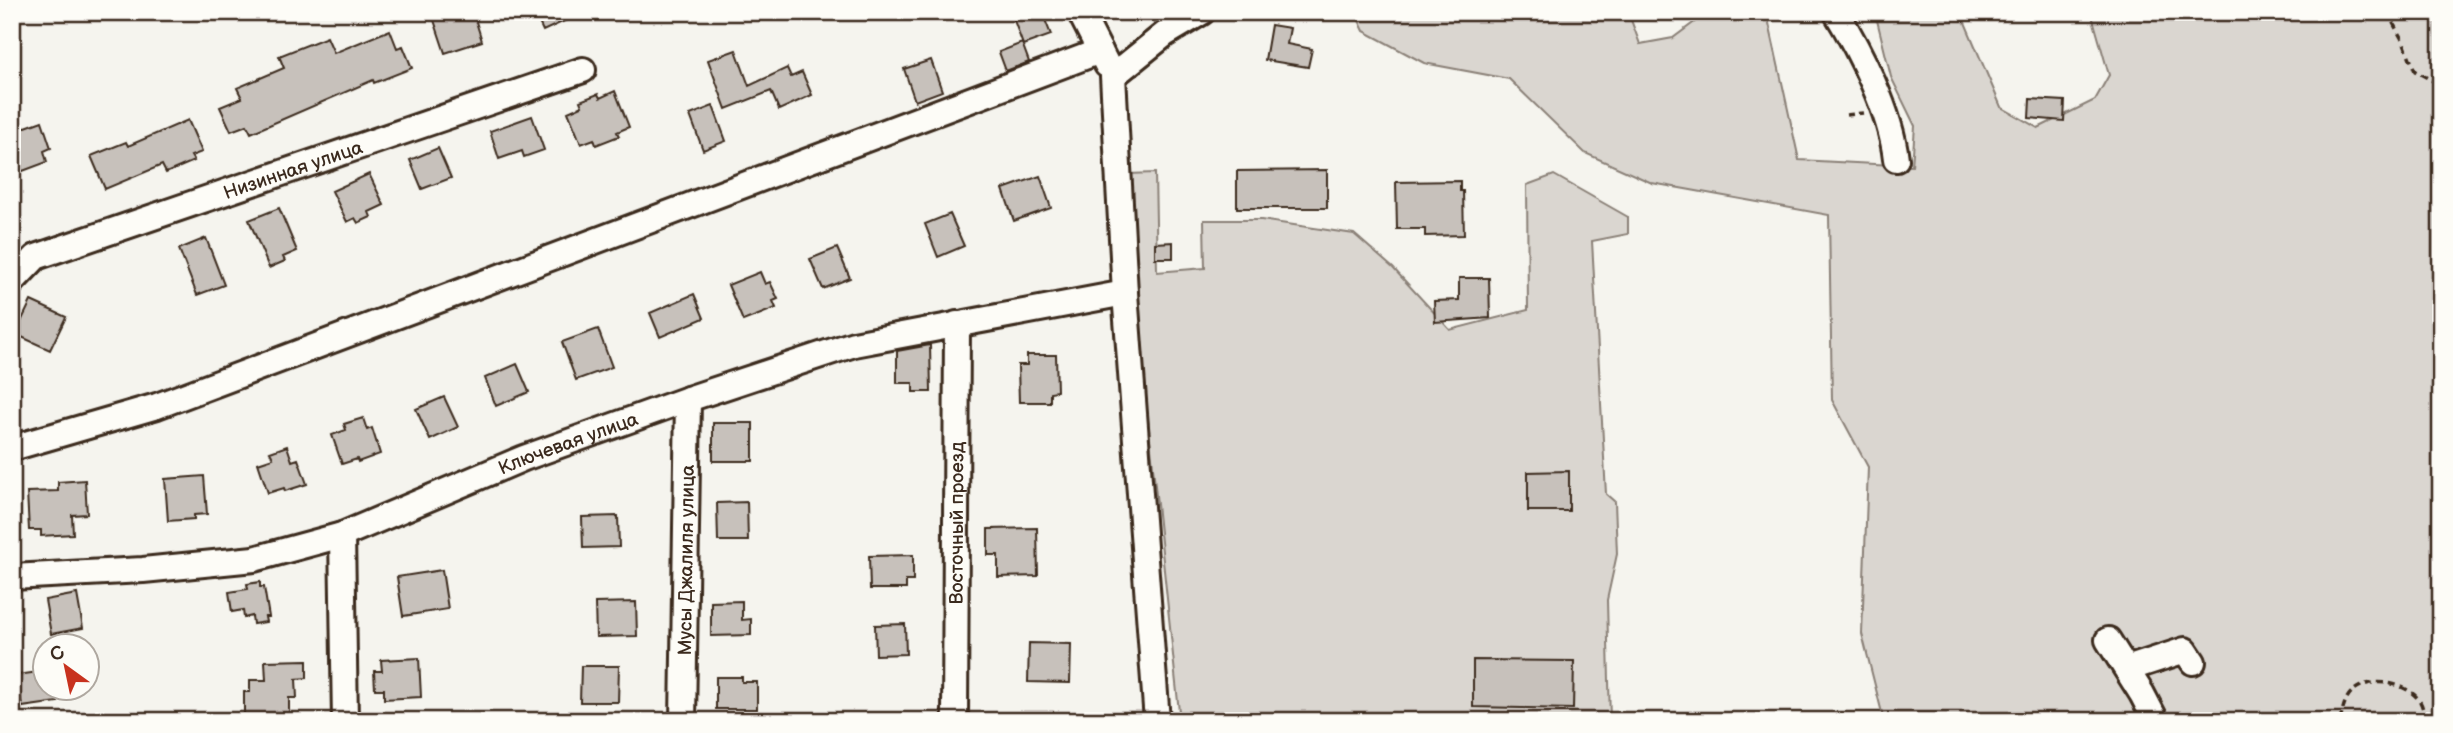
<svg xmlns="http://www.w3.org/2000/svg" width="2453" height="733" font-family="'Balsamiq Sans',sans-serif">
<style>
.green{fill:#dad6d0;stroke:#8a8077;stroke-width:2}
.building{fill:#c7c1bb;stroke:#3b2a1e;stroke-width:2}
.lines{fill:none;stroke-linecap:round;stroke-linejoin:round}
.minor-casing{stroke:#3b2a1e;stroke-width:30}
.path{stroke:#3b2a1e;stroke-width:3.5;stroke-dasharray:7 5;stroke-linecap:butt}
.minor{stroke:#fdfcf7;stroke-width:24}
.labels{text-anchor:middle;stroke-width:5;stroke-linejoin:round;paint-order:stroke}
.street-label{font-size:19px;fill:#3b2a1e;stroke:#fdfcf7}
</style>
<rect width="100%" height="100%" fill="#f5f4ee"/>
<filter id="ink" filterUnits="userSpaceOnUse"><feTurbulence type="fractalNoise" baseFrequency=".0143" numOctaves="2"/><feDisplacementMap in="SourceGraphic" scale="14" xChannelSelector="R" yChannelSelector="G"/><feConvolveMatrix kernelMatrix="1 2 1 2 8 2 1 2 1" color-interpolation-filters="sRGB"/></filter>
<g filter="url(#ink)">
<path class="green" d="M1355,12h273l12,32 33,-6 35,-26 59,2 32,146 113,6 3,-40 -24,-49 -16,-65 86,1 40,94 37,21 57,-28 14,-25 -18,-63h350v709h-555l-3,-4 -21,-83 6,-167 -36,-67 -3,-185 -177,-32 -67,-30 -76,-74 -85,-16 -60,-32z
M1155,173l2,99 48,-4 -1,-48h57l93,14 39,34 57,62 78,-20 -1,-125 27,-10 74,42v17l-36,7 14,253 9,8 2,52 -10,46 3,121h-430l-45,-424 -7,-123z"/>
<path class="building" d="M450,12h23l9,29 -37,12 -12,-36z
M534,12h50l-41,19z
M1011,12h31l9,23 -28,10z
M1271,25l19,3 -3,16 25,5 -4,18 -43,-7z
M390,30l7,18 6,-2 9,22 -38,15 -1,-3 -122,53 -4,-8 -16,6 -11,-24 22,-9 -5,-10 47,-20 -5,-12 48,-19 7,16z
M1022,43l7,19 -23,9 -7,-19z
M736,50l13,36 38,-18 4,9 11,-5 10,23 -33,15 -8,-19 -45,18 -18,-49z
M931,60l11,31 -27,10 -11,-32z
M615,91l14,36 -12,5 2,4 -23,9 -2,-6 -13,5 -13,-32 14,-6 -2,-5 18,-7 2,4z
M2030,99l35,2 -1,20 -35,-3z
M713,106l13,35 -23,9 -13,-35z
M532,116l12,34 -20,7 -2,-6 -23,8 -9,-28z
M188,120l14,32 -11,4 3,5 -28,12 -4,-8 -57,24 -14,-33 35,-14 2,4z
M42,121l9,27 -7,3 3,11 -35,13v-43z
M438,148l13,30 -29,11 -12,-29z
M1327,170v38h-90v-37z
M369,174l15,31 -15,7 2,5 -13,6 -3,-5 -8,4 -15,-31z
M1040,176l11,32 -37,13 -11,-32z
M1460,181v10h3l1,44 -39,1v-7h-28l-1,-47z
M279,208l18,43 -14,6 2,4 -16,7 -20,-48z
M950,214l14,32 -26,11 -13,-33z
M206,238l18,47 -27,10 -18,-46z
M1173,242v16h-18v-15z
M837,248l13,30 -27,11 -13,-30z
M760,272l5,12 5,-2 8,17 -5,2 3,7 -33,13 -15,-36z
M1459,278h30l1,40 -55,4 -1,-21 25,-1z
M694,294l10,24 -44,19 -10,-24z
M31,301l35,16 -16,33 -35,-16z
M598,329l14,38 -36,13 -14,-38z
M930,345l1,47h-18v-9h-16v-32z
M1027,355h29l1,36 -7,1v10h-31l-1,-37h9z
M517,364l12,28 -33,14 -11,-28z
M444,397l14,30 -28,13 -14,-31z
M363,418l4,12 5,-2 8,26 -22,8 -1,-3 -15,5 -10,-29 14,-5 -2,-6z
M713,423h40v38h-40z
M287,446l5,15 6,-2 9,25 -22,7 -1,-3 -16,5 -10,-30 15,-5 -3,-6z
M1569,471v40h-41v-39z
M204,476l3,38 -13,1v4l-26,2 -3,-42z
M85,480l2,34 -15,1 1,19 -32,2v-6h-12l-2,-38 31,-1v-9z
M747,502l1,39h-30l-1,-38z
M618,516l1,31 -36,1 -1,-31z
M1037,528l1,48 -40,1v-22h-10v-26z
M913,555v26h-7v8h-36l-1,-33z
M442,570l6,39 -45,7 -6,-39z
M260,582v5h4l5,30h-4l1,5 -13,2 -1,-8 -8,2 -1,-8 -11,2 -3,-20 19,-3 -1,-5z
M77,594l6,34 -32,6 -6,-34z
M742,601v19l9,-1v16l-40,1v-34z
M636,602l1,34 -41,1 -1,-34z
M905,624l1,30 -30,1 -1,-30z
M1029,643l42,1 -1,39 -42,-1z
M419,658l2,39 -37,2v-10h-9l-1,-18h8l-1,-11z
M307,660v18l-11,1 1,19h-8v18l-45,1v-25h6v-12h16l-1,-19z
M1473,660l101,1 -1,48 -100,-2z
M581,666h38l-1,36h-38z
M46,671v17h9l3,14 -36,5 -5,-32z
M716,677h26v5h15v27h-41z"/>
<g class="lines">
<defs>
<g id="minor">
<path d="M1080,12l27,53"/>
<path d="M1836,12c24,39 55,101 60,147"/>
<path id="s1" d="M12,282l24,-25 547,-187"/>
<path d="M12,448l145,-42 943,-355"/>
<path d="M342,535l3,186"/>
<path id="s2" d="M12,577l131,-7 111,-11 88,-24 182,-77 164,-59 166,-55 271,-51"/>
<path d="M2108,640l34,54 14,27"/>
<path d="M2127,669l58,-19 8,12"/>
<path id="s3" d="M683,721l5,-322"/>
<path id="s4" d="M955,721l2,-397"/>
<path d="M1157,721l-32,-428 -12,-217 52,-42 37,-22"/>
</g>
</defs>
<use href="#minor" class="minor-casing"/>
<path class="path" d="M2387,12l17,31 11,28 18,10 8,8
M1846,115l17,-2
M2340,721c3,-11 4,-23 13,-30 17,-15 53,-9 66,9 4,6 5,14 6,21"/>
<use href="#minor" class="minor"/>
</g>
</g>
<g class="labels">
<g class="street-label">
<text dy="7" stroke="none"><textPath href="#s1" startOffset="306">Низинная улица</textPath></text>
<text dy="7" stroke="none"><textPath href="#s2" startOffset="578">Ключевая улица</textPath></text>
<text dy="7" stroke="none"><textPath href="#s4" startOffset="198">Восточный проезд</textPath></text>
<text dy="7" stroke="none"><textPath href="#s3" startOffset="161">Мусы Джалиля улица</textPath></text>
</g>
</g>
<rect width="2453" height="733" fill="none" stroke="#fdfcf7" stroke-width="42"/>
<rect x="21" y="21" width="2411" height="691" fill="none" stroke="#3b2a1e" stroke-width="2.5" filter="url(#ink)"/>
<g transform="translate(66 667) rotate(327)"><circle r="33" fill="#fdfcf7" stroke="#afa8a0" stroke-width="2"/>
<path d="M0-5L12 26L0 18L-12 26Z" fill="#c8321e"/>
<text y="-10" font-size="19" font-weight="bold" text-anchor="middle" fill="#3b2a1e">С</text>
</g>
</svg>
